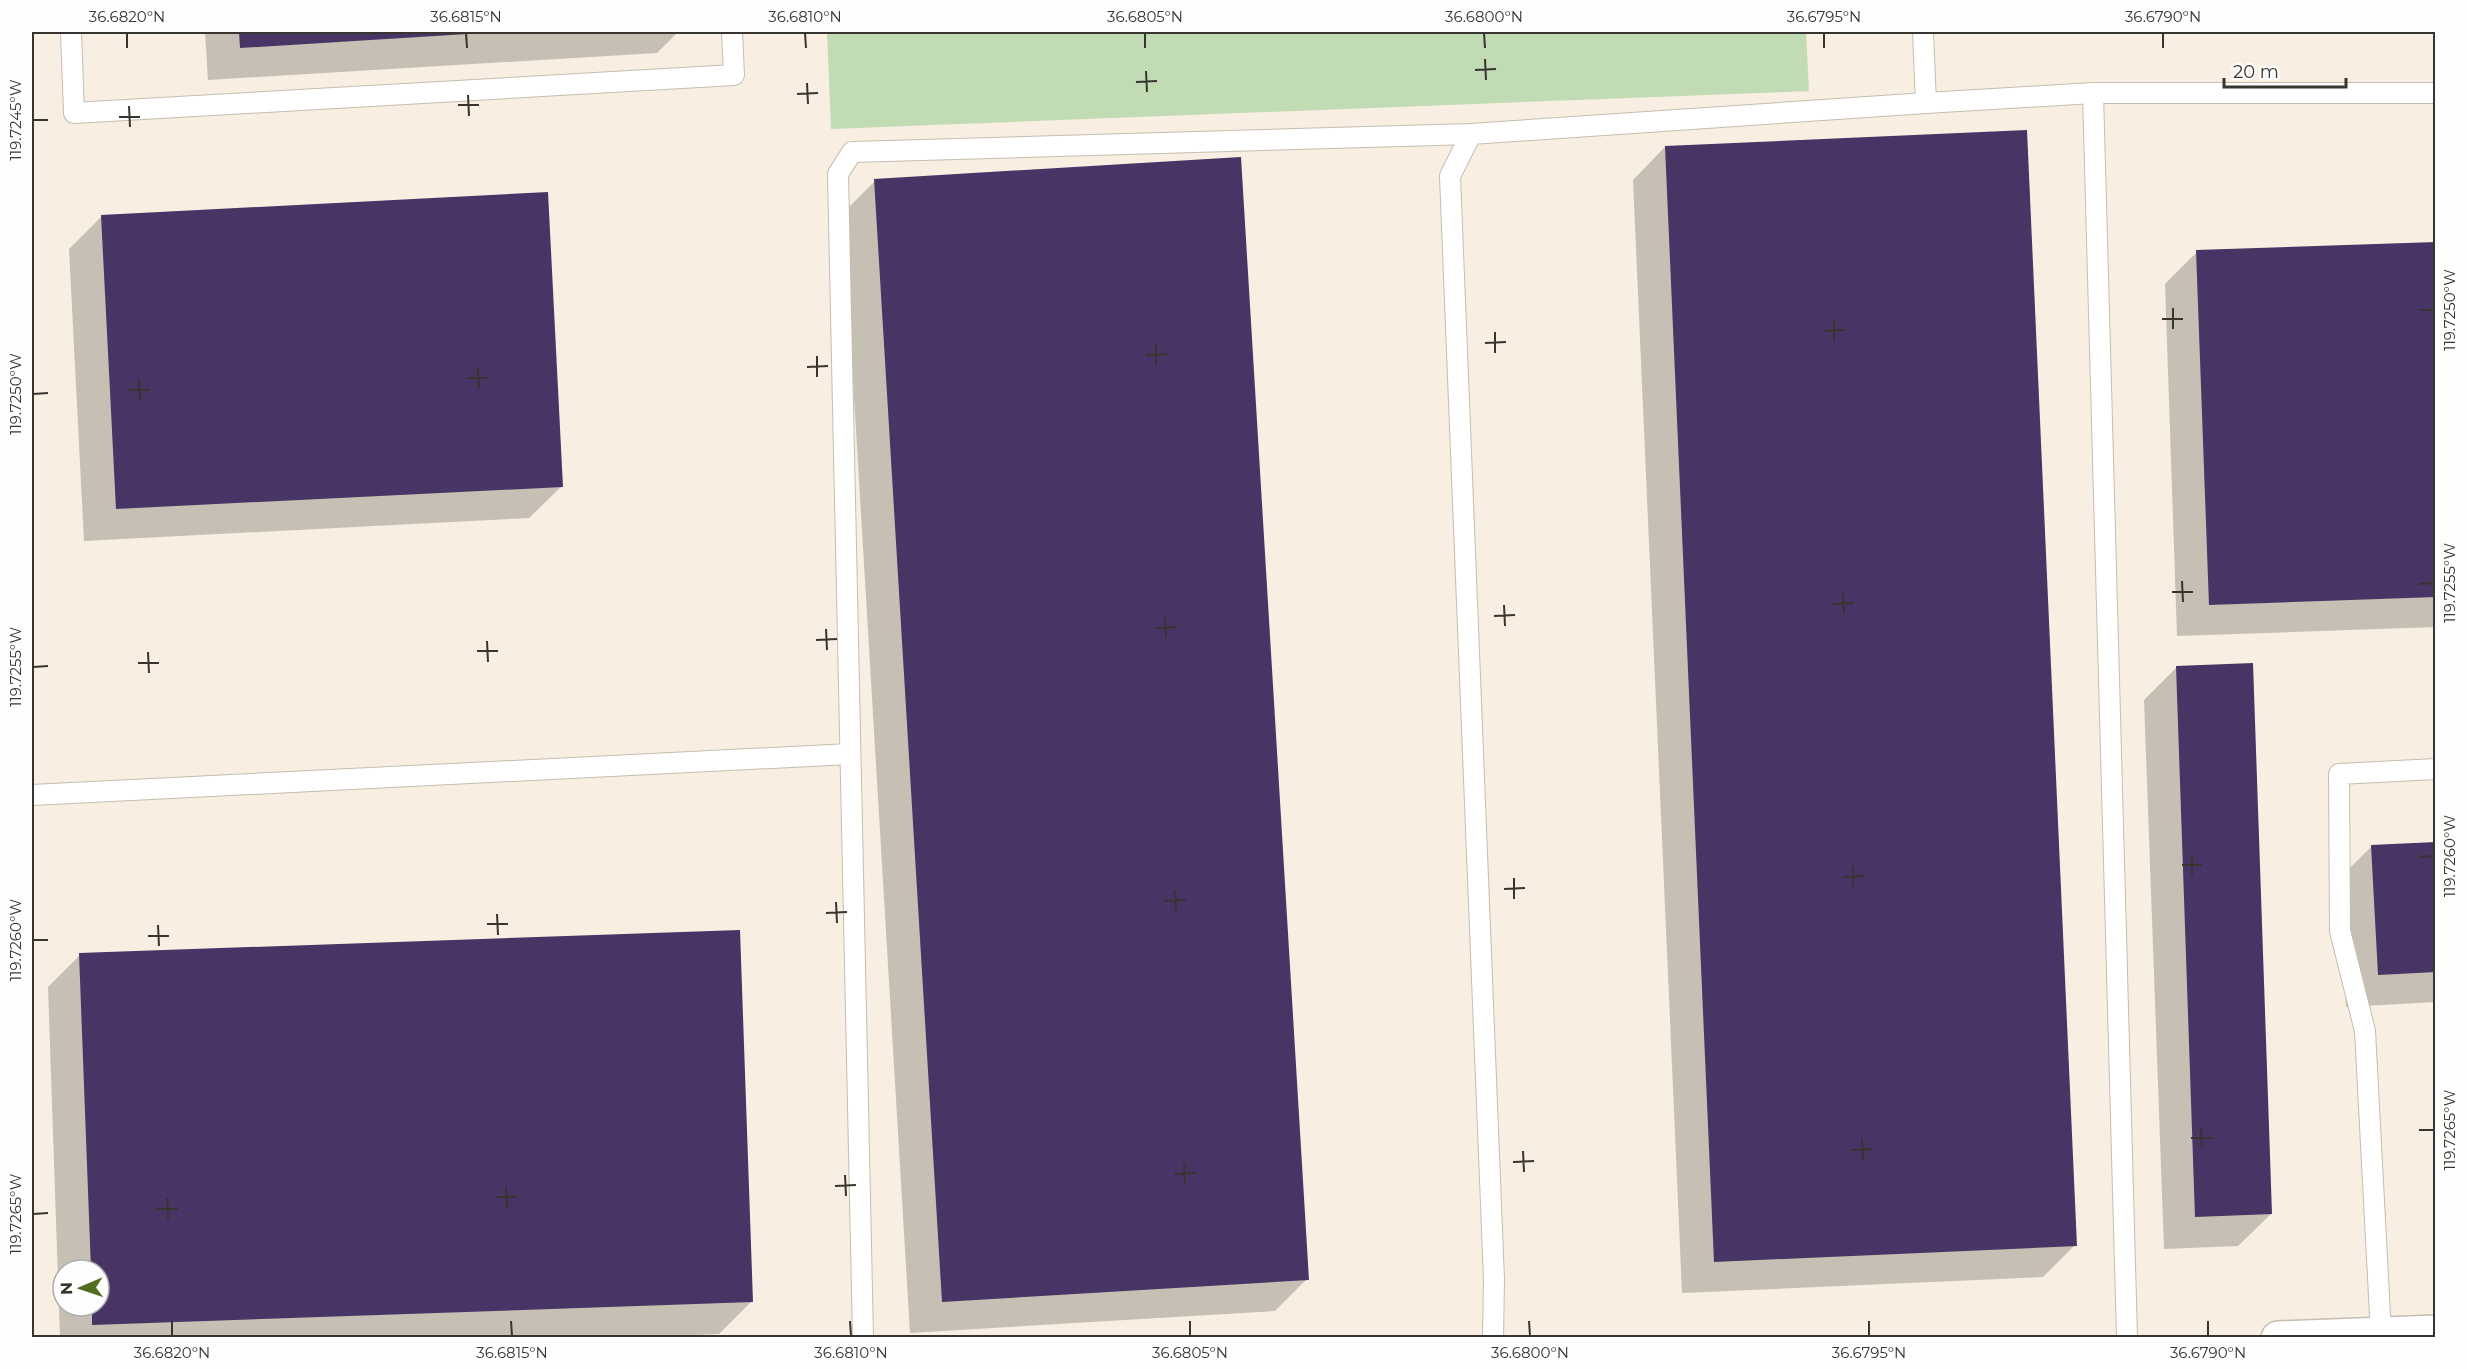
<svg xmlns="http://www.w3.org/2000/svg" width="2467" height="1369" font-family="Montserrat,sans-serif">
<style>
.green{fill:#c1dcb4}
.shadow{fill:#0003;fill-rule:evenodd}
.building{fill:#483465}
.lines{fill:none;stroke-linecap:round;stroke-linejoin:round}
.service-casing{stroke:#c6bdb0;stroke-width:22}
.minor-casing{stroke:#c6bdb0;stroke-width:36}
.service{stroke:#fff;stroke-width:20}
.minor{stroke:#fff;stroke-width:33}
.ticks{fill:none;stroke:#38342f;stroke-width:2}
.neatline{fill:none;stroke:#38342f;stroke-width:2}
.ticks-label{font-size:15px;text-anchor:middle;fill:#38342f}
</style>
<rect width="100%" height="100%" fill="#f8efe2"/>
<path class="green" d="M827,32h979l3,59 -978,38z"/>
<path class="shadow" d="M205,32h473l-21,21 -449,27z
M1665,147l410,1098 -32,32 -361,16 -49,-1113z
M875,181l432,1098 -32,32 -365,22 -67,-1120z
M102,216l460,270 -33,32 -445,23 -15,-292z
M2436,243v384l-259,9 -12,-352 32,-32z
M2177,667l94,547 -33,32 -74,3 -20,-549z
M2436,843v159l-90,5 -7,-128 33,-33z
M80,955l671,347 -32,32 -99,4h-560l-12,-351zM63,1270h36v36h-36z"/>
<path class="building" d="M239,32h244v1l-243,15z
M2027,130l50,1116 -363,16 -49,-1116z
M1241,157l68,1123 -367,22 -68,-1123z
M548,192l15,295 -447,22 -15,-294z
M2436,242v355l-227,8 -13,-355z
M2253,663l19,551 -77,3 -19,-551z
M2436,842v130l-58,3 -7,-130z
M740,930l13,372 -661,23v-19h7v-36h-8l-12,-317z"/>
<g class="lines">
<defs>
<path id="service" d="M71,32l3,81 660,-38 -2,-43
M1926,103l167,-10
M32,795l818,-41
M2381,1334l-16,-303 -25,-100 -1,-157 97,-5
M863,1338l-25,-1164 14,-22 619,-18
M1493,1338l1,-58 -44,-1104 21,-42 455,-31 -3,-71
M2127,1338l-34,-1245h343"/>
<path id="minor" d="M2278,1338l158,-6"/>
</defs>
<use href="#service" class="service-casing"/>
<use href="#minor" class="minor-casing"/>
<use href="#service" class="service"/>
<use href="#minor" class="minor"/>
</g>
<path class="ticks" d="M127,33v15M466,33l1,15M805,33l1,15M1145,33v15M1484,33l1,15M1824,33v15M2163,33v15M1485,59l1,21M1475,70l21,-1M1146,71l1,21M1136,82l21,-1M807,83l1,21M797,94l21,-1M468,95l1,21M458,105h21M129,106l1,21M119,117h21M33,120h15M2173,308v21M2419,310h15M2162,319h21M1834,320v21M1823,331l21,-1M1495,332v21M1485,343l21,-1M1156,344v21M1146,355l21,-1M817,356v21M807,367l21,-1M478,368l1,21M468,378h21M139,379l1,21M129,390h21M33,394l15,-1M2182,581l1,21M2419,584l15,-1M2172,592h21M1843,593l1,21M1833,604l21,-1M1504,605l1,21M1494,616l21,-1M1165,617l1,21M1155,628l21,-1M826,629l1,21M816,640l21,-1M487,641l1,21M477,651h21M148,652l1,21M138,663h21M33,667l15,-1M2192,854v21M2419,857l15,-1M2182,865h20M1853,866v21M1843,877l21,-1M1514,878v21M1504,889l21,-1M1175,890l1,21M1165,901l21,-1M836,902l1,21M826,913l21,-1M497,914l1,21M487,924h21M158,925l1,21M148,936h21M33,940h15M2201,1127l1,21M2419,1130h15M2191,1138h21M1862,1139l1,21M1852,1150l21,-1M1523,1151l1,21M1513,1162l21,-1M1184,1163l1,21M1174,1174l21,-1M845,1175l1,21M835,1186l21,-1M506,1187l1,21M496,1197h21M167,1198l1,21M157,1209h21M33,1214l15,-1M172,1321v15M511,1321l1,15M850,1321l1,15M1190,1321v15M1529,1321l1,15M1869,1321v15M2208,1321v15"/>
<rect width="2467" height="1369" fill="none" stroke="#fefefe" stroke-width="66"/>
<g transform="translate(81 1288) rotate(268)"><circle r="28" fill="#fefefe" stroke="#afadab" stroke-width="1.5"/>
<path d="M0-4.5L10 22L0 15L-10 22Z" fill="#546e21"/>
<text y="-9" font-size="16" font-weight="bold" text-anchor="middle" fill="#38342f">N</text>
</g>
<path d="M2224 78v9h122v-9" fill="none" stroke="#38342f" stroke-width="3"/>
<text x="2233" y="78" font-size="18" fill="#38342f" stroke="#fefefe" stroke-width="4.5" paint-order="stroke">20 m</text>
<rect x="33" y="33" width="2401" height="1303" class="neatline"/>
<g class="ticks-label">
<text x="127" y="22">36.6820°N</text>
<text x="466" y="22">36.6815°N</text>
<text x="805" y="22">36.6810°N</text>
<text x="1145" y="22">36.6805°N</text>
<text x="1484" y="22">36.6800°N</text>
<text x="1824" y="22">36.6795°N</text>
<text x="2163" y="22">36.6790°N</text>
<text transform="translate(16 120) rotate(-90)" y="5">119.7245°W</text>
<text transform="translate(2450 310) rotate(-90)" y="5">119.7250°W</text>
<text transform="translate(16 394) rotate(-90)" y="5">119.7250°W</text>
<text transform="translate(2450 583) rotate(-90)" y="5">119.7255°W</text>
<text transform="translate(16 667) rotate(-90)" y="5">119.7255°W</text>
<text transform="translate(2450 856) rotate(-90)" y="5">119.7260°W</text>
<text transform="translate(16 940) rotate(-90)" y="5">119.7260°W</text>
<text transform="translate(2450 1130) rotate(-90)" y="5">119.7265°W</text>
<text transform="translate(16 1214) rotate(-90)" y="5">119.7265°W</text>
<text x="172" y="1358">36.6820°N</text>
<text x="512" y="1358">36.6815°N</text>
<text x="851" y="1358">36.6810°N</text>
<text x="1190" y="1358">36.6805°N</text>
<text x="1530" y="1358">36.6800°N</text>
<text x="1869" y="1358">36.6795°N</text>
<text x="2208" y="1358">36.6790°N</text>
</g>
</svg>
